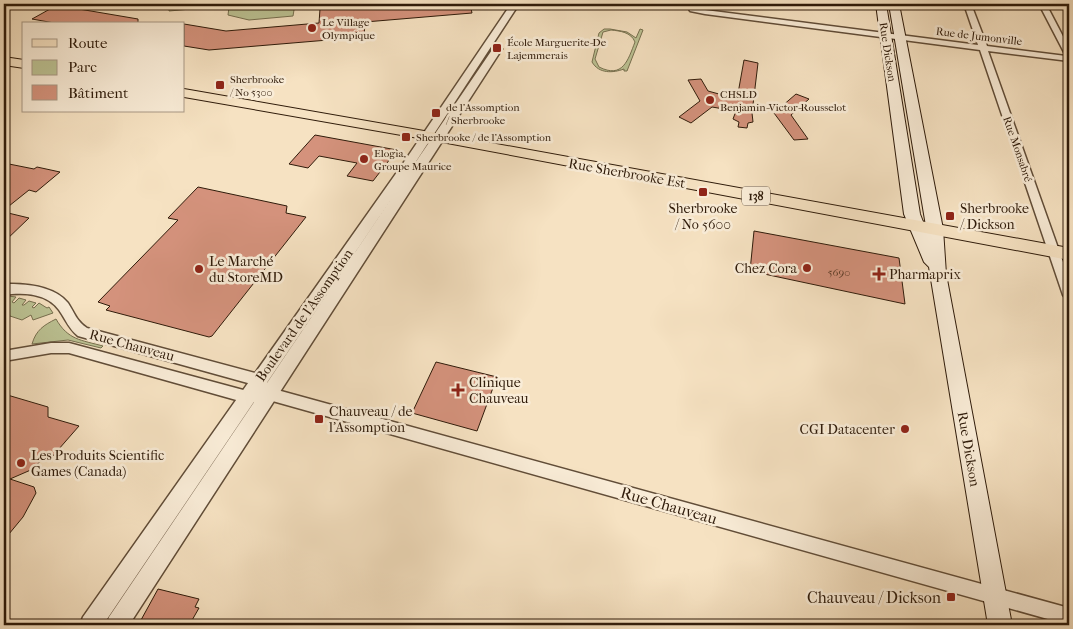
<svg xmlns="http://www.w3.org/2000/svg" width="1073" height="629" font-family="'IM FELL French Canon',serif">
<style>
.green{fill:#bcc394;stroke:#766f4f;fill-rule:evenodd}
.building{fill:#d4927c;stroke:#2f1b0a}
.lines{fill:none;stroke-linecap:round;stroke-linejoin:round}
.minor-casing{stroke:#614d38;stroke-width:3}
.tertiary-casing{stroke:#614d38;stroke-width:3}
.secondary-casing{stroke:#2f1b0a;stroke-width:2}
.primary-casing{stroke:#2f1b0a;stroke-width:2}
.minor{fill:#f9ecd7;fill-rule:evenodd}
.tertiary{fill:#f9ecd7;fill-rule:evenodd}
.secondary{fill:#f9ecd7;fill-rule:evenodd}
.primary{fill:#f6e2c2;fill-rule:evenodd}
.poi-dot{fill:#8f2418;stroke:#f9ecd7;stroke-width:2}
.labels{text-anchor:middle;stroke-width:5;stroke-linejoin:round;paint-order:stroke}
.far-poi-label{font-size:11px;fill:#2f1b0a;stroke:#f9ecd7;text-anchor:start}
.far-street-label{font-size:11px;fill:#2f1b0a;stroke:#f9ecd7}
.number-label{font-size:11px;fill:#583926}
.shield{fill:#f9ecd7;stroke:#6c5a48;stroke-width:1}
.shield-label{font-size:12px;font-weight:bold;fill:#2f1b0a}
.street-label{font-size:14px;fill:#2f1b0a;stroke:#f9ecd7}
.poi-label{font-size:14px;fill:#2f1b0a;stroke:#f9ecd7;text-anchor:start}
.near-street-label{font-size:16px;fill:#2f1b0a;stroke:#f9ecd7}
.near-poi-label{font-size:16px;fill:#2f1b0a;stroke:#f9ecd7;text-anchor:end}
</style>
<rect width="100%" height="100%" fill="#f6e2c2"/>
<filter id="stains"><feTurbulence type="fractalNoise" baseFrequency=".004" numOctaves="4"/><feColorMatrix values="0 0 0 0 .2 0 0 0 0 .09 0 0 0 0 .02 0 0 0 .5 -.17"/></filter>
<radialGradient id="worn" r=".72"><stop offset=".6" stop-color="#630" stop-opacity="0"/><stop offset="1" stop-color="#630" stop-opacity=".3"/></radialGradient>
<path class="green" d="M124,4h68l-1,5 -22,2v-6c-16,3 -28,6 -45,2z
M204,4h91l-2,12 -44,4 -21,-5 1,-8h-17z
M610,29l17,3 9,6 4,-9 3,1 -16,41h-3v-2c-11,4 -25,5 -32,-7l7,-29 5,-4zM611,30c9,1 20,2 24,12 -7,18 -12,37 -36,25l-4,-8 8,-27z
M8,296l8,1 -4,5 2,1 5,-5 7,2 -4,5h2l5,-4 7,2 -4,4 2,1 5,-5 8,5 2,-1 4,6 -20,7 -2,-5 -9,5 -18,-6v-13z
M56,319c12,21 25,21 47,27l-2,2 -33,-8 -36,4c4,-14 12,-19 24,-25z"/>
<path class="building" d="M59,4h29l-9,5 59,10v5h-78l-28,-5z
M390,4h80l2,9 -107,9 -1,15 -155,13 -25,-4v-22l42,7 93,-8 1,-14z
M744,60l14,3 -6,50 1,9 -5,1 -1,5 -9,-1 1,-5 -6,-3 3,-8 -24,-4 -21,16 -12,-6 21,-16 -12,-21 13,-1 7,12 29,8z
M796,94l13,5 -18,16 17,24 -14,1 -20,-27z
M315,135l82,15 -24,31 -26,-5 10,-13 -38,-7 -11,12 -19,-4z
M4,163l30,6 3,-2 23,5 -24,20 -7,-2 -25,20z
M198,187l89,19 -1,7 20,4 -94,119 -3,1 -103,-27 4,-4 -12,-4 80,-82 -10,-2z
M4,212l25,6 -25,24z
M754,231l145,27 6,46 -155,-33z
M436,362l61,15 -20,54 -65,-18z
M4,394l44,13v10l31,9 -28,32h-8l-10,11 -23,10 24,8 2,6 -13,24 -19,23z
M158,589l41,10 -4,8 4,1 -8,14 -3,-1 -2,4h-21l-24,-5z"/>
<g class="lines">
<defs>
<path id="minor" d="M687,4h7l2,4 9,2 273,35 -14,-41h7l16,42 79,10 -27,-52h7l23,44v13l-81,-10 81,228v21l-4,-2 -2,-3 -83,-245 -275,-36 -15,-3z
M10,284c20,0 45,3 58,19 6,9 9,19 19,25l172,46 5,2 6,12 799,220v17l-800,-225 -22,3 -178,-50h-18l-47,8v-10l47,-8h18l178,48 11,-2 -3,-4 -177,-49c-9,-7 -12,-16 -19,-26 -12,-17 -36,-18 -55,-15v-10z"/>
<path id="tertiary" d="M511,4h8l-108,165 83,-122 3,-1 5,3 -373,576h-23l3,-8 293,-434 -299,442h-23l3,-8 319,-452z"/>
<path id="secondary" d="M876,4h10l34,210 7,18 -38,-228h10l44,225 3,45 66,351h-24l-59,-358 -5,-5 -20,-48z"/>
<path id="primary" d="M4,57l20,3v8l-20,-3z
M184,89l263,46 622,113v12l-622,-117 -263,-46z"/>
</defs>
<use href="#minor" class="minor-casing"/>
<use href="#tertiary" class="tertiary-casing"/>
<use href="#secondary" class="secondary-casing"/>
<use href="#primary" class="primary-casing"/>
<use href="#minor" class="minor"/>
<use href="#tertiary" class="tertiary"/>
<use href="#secondary" class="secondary"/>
<use href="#primary" class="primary"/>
</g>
<g class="poi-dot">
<circle cx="312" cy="28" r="5"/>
<rect x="492" y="43" width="10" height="10" rx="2.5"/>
<rect x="215" y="80" width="10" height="10" rx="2.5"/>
<circle cx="710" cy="100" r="5"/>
<rect x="431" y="108" width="10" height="10" rx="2.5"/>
<rect x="401" y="132" width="10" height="10" rx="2.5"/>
<circle cx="364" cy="159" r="5"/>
<rect x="698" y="187" width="10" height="10" rx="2.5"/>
<rect x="945" y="211" width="10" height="10" rx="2.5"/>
<circle cx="807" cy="268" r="5"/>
<circle cx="199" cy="269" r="5"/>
<path d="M876.5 266.5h5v5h5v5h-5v5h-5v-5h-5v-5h5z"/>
<path d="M455.5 382.5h5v5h5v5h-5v5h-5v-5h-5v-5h5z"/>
<rect x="314" y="414" width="10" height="10" rx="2.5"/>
<circle cx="905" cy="429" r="5"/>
<circle cx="21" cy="463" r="5"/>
<rect x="946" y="592" width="10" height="10" rx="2.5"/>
</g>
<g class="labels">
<g class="far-poi-label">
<text x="322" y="26">Le Village<tspan x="322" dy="13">Olympique</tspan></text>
<text x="507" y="46">École Marguerite-De<tspan x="507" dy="13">Lajemmerais</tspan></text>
<text x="230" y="83">Sherbrooke<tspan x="230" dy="13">/ No 5300</tspan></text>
<text x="720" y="98">CHSLD<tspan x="720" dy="13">Benjamin-Victor-Rousselot</tspan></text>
<text x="446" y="111">de l'Assomption<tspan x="446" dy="13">/ Sherbrooke</tspan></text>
<text x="416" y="141">Sherbrooke / de l'Assomption</text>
<text x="374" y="157">Elogia,<tspan x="374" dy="13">Groupe Maurice</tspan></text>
</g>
<g class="far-street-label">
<text transform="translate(979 36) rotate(7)" y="4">Rue de Jumonville</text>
<text transform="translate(888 52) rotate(81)" y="4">Rue Dickson</text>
<text transform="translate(1018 149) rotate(71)" y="4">Rue Monsabré</text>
</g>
<g class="number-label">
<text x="839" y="276">5690</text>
</g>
<rect class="shield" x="742" y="186.5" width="28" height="19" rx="4"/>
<g class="shield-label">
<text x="756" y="200">138</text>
</g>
<g class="street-label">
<text transform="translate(627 173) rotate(10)" y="5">Rue Sherbrooke Est</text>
<text transform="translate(304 315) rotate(-55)" y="5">Boulevard de l'Assomption</text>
<text transform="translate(132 345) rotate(15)" y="5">Rue Chauveau</text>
<text transform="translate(969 449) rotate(80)" y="5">Rue Dickson</text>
</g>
<g class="poi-label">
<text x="703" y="213" text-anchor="middle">Sherbrooke<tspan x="703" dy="16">/ No 5600</tspan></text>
<text x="960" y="213">Sherbrooke<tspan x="960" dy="16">/ Dickson</tspan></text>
<text x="209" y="266">Le Marché<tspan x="209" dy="16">du StoreMD</tspan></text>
<text x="797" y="273" text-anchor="end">Chez Cora</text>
<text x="889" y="279">Pharmaprix</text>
<text x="469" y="387">Clinique<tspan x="469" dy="16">Chauveau</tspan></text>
<text x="329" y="416">Chauveau / de<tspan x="329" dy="16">l'Assomption</tspan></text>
<text x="895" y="434" text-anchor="end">CGI Datacenter</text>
<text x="31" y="460">Les Produits Scientific<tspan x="31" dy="16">Games (Canada)</tspan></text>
</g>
<g class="near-street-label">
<text transform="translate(669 505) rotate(16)" y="6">Rue Chauveau</text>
</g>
<g class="near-poi-label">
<text x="941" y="603">Chauveau / Dickson</text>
</g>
</g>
<rect width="1073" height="629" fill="none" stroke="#f6e2c2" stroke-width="20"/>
<rect x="5" y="5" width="1063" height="619" fill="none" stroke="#2f1b0a" stroke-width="2.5"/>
<rect x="10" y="10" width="1053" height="609" fill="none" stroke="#2f1b0a"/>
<rect x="22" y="22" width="162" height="90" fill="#f9ecd7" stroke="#a89885"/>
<rect x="32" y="39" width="25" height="8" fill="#f6e2c2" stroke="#a89885"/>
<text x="68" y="48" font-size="15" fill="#2f1b0a">Route</text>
<rect x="32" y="60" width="25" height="15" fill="#bcc394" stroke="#a89885"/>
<text x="68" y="72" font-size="15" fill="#2f1b0a">Parc</text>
<rect x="32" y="85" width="25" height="15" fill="#d4927c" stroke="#a89885"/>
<text x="68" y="98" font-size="15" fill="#2f1b0a">Bâtiment</text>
<rect width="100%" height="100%" filter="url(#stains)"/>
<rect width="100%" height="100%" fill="url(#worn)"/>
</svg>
